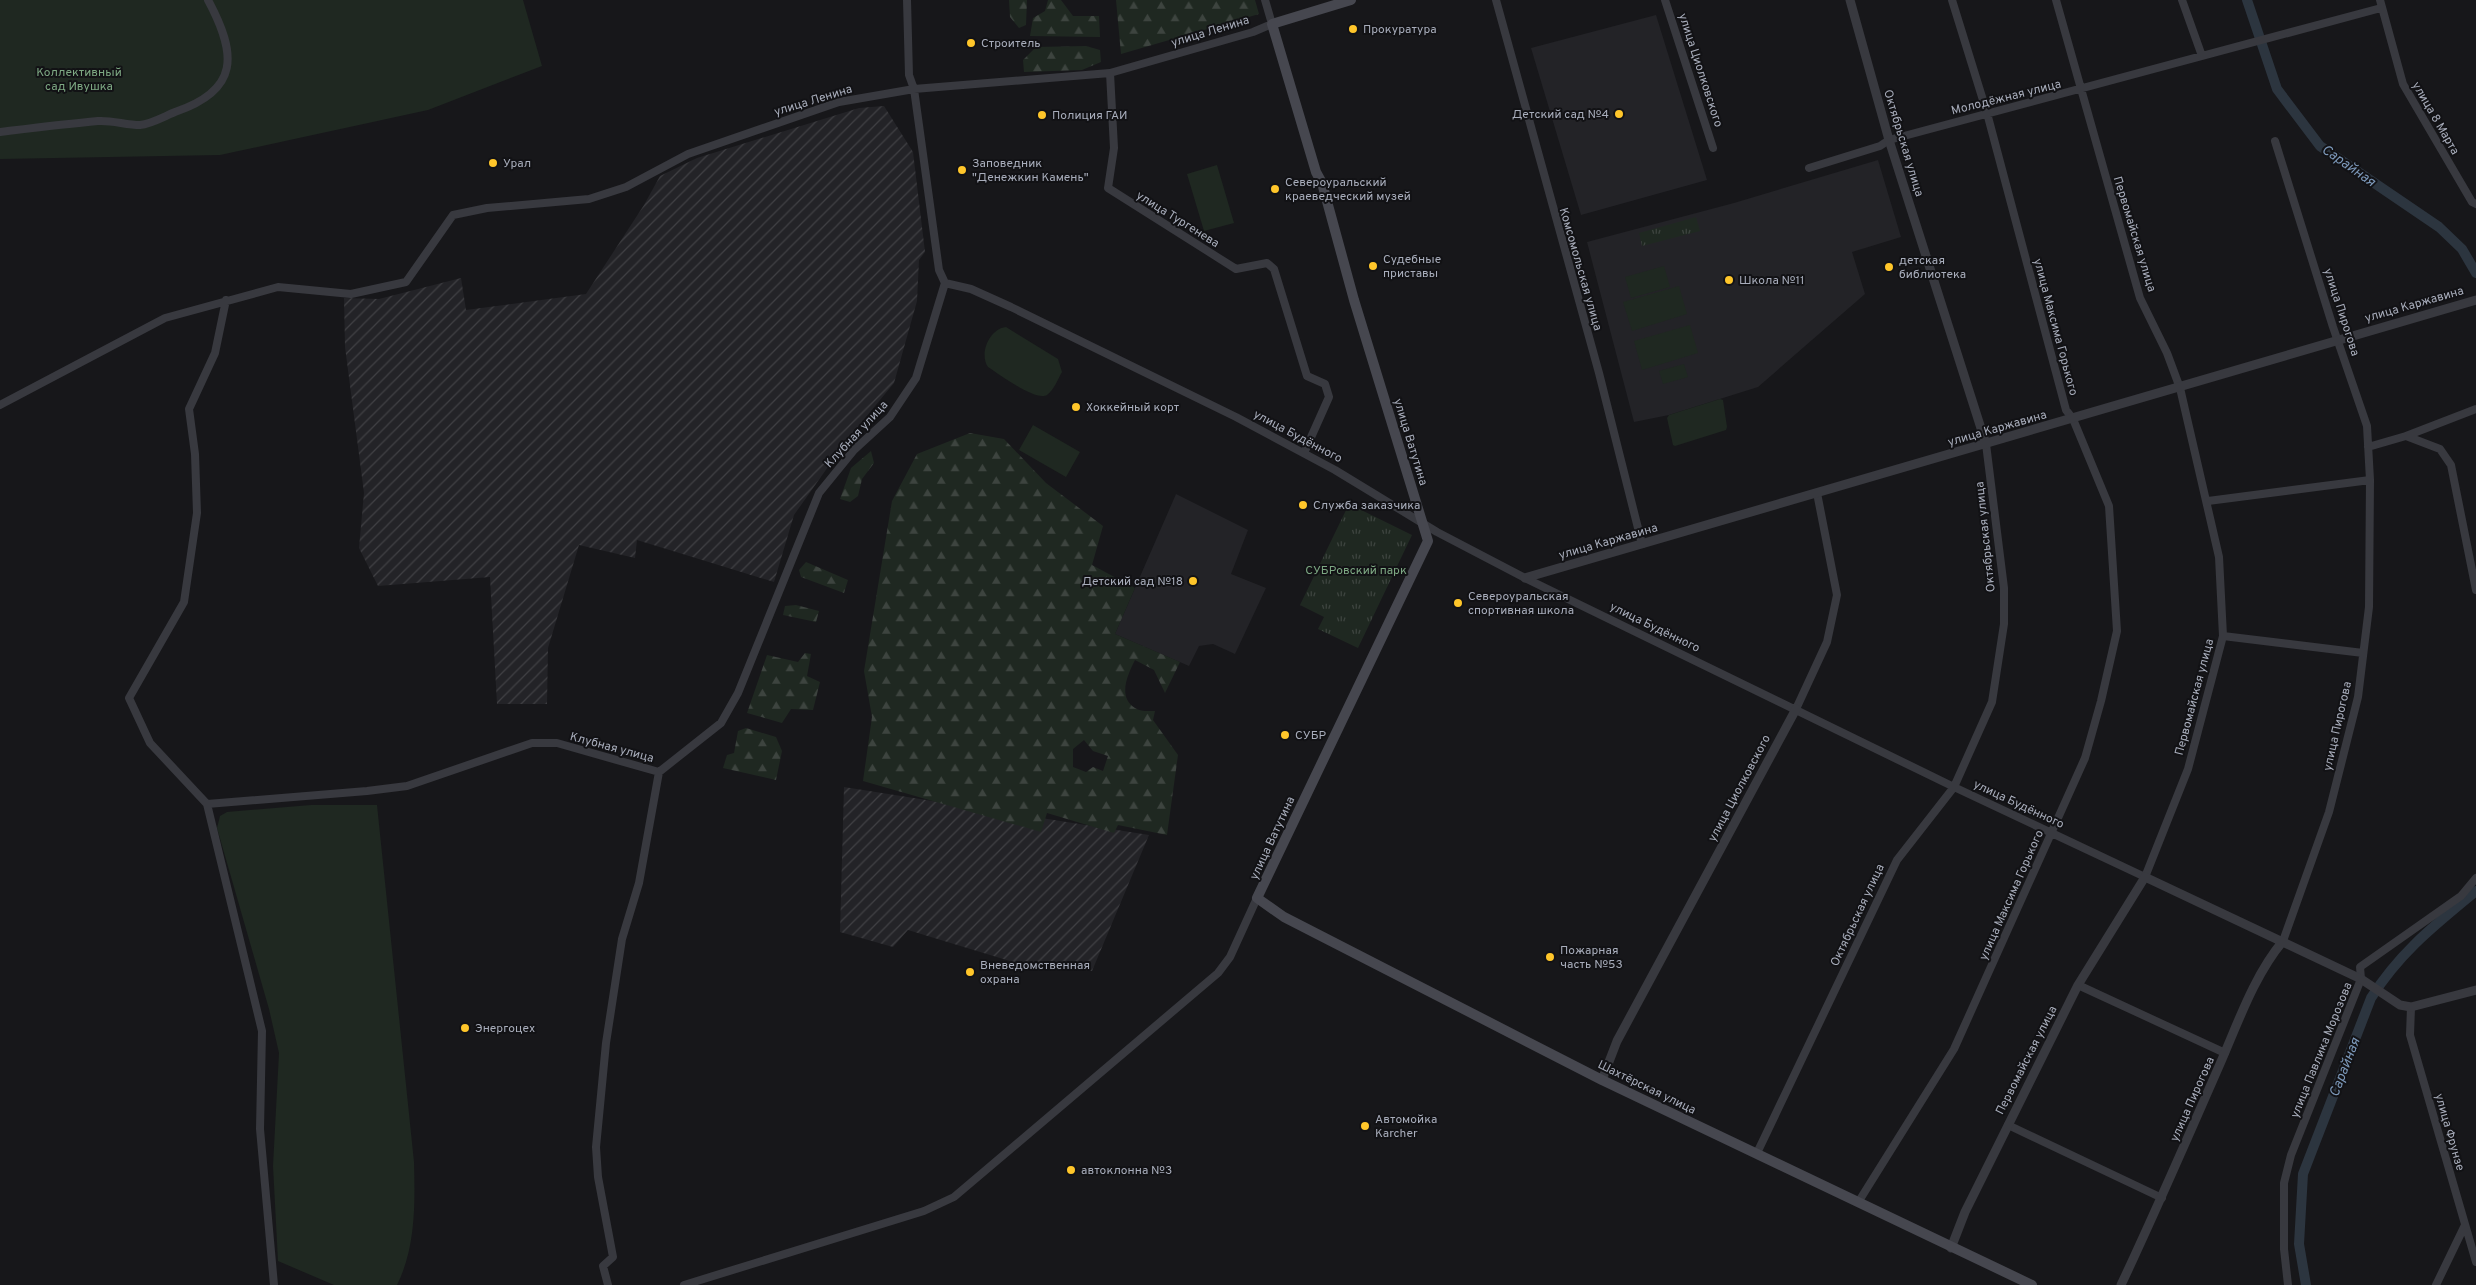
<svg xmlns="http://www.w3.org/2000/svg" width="2476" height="1285" font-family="Overpass,sans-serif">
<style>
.built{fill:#232327}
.industrial{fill:url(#industrial-furrows)}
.grass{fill:url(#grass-tufts)}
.forest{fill:url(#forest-firs);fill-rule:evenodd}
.garden{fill:#1f2821}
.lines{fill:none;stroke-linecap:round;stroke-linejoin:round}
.canal{stroke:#2c353f;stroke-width:10}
.minor{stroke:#38393f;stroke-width:8}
.tertiary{stroke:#38393f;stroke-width:9}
.secondary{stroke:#46474f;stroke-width:10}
.poi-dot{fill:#ffc62a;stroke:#121215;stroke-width:2}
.labels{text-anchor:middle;stroke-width:4;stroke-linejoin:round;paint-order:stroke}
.poi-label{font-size:12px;fill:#a8adbb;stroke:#121215;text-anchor:start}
.street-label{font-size:12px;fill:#a8adbb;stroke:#121215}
.park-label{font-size:12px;fill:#7da883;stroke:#121215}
.water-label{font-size:14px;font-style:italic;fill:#7c98b9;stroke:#121215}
</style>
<defs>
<pattern id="industrial-furrows" width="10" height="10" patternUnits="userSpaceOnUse" patternTransform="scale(1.25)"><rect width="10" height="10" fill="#232327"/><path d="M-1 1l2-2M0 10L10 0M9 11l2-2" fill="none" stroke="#404044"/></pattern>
<pattern id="grass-tufts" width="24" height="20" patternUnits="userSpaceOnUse" patternTransform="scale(1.25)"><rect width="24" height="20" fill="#1f2821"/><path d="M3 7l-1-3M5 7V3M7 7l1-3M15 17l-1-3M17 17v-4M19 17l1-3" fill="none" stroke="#3d443f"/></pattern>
<pattern id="forest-firs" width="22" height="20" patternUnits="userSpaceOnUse" patternTransform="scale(1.25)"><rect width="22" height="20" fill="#1f2821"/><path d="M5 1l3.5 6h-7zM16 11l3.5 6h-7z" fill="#3d443f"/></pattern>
</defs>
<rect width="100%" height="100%" fill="#17171a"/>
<path class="built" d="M1656,15l51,165 -126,35 -50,-167z
M1878,160l23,77 -49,15 13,42 -107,93 -89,28 -35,7 -47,-180 147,-39z
M1176,494l72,36 -17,44 35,14 -31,66 -22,-10 -14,2 -10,20 -74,-32z"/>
<path class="industrial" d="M884,106l29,46 12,100 -6,8 -2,41 -23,82 -47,57 -53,75 -20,67 -137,-42 -2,18 -56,-13 -31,103 -1,56h-50l-7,-127 -112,9 -19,-38 5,-55 -19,-146 -1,-49 35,1 82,-21 5,32 120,-16 58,-89 16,-29 37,-18 162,-50z
M844,787l305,48 -57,136 -66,-5 -118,-36 -15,17 -53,-15z"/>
<path class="grass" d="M1696,217l4,14 -58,15 -3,-13z
M1349,504l63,31 -54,113 -40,-19 6,-12 -24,-12z"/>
<path class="forest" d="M1009,0h18l-1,25 -7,3 -9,-11z
M1048,0h13l12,16h26l1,21 -70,-1 3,-18 12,-7z
M1116,0h139l4,14 -138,40z
M1086,46l14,4 1,12 -19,8 -58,2 -1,-12 13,-13z
M970,433l34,6 42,44 57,43 -11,39 43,23 -20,46 65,28 -15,31 -11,-23 -19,-10c-7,14 -18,37 0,48 5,4 14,3 20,3l-2,9 25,35 -11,80 -49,-10 -4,8 -67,-20 -6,19 -178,-51 9,-64 -8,-46 28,-170 25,-47zM1084,740l9,11 15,5 -5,15 -10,-4 -7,5 -13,-5v-18z
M871,451l3,12 -12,16 -4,17 -8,6 -10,-3 11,-31z
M806,562l42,18 -4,13 -43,-16 -2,-7z
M796,605l23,6 -3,11 -33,-7 2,-9z
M805,653l6,1 -4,22 13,6 -7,28 -22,-1 -9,14 -35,-10 20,-58 31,7z
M746,728l30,9 6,14 -6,29 -53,-12 4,-13 7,-2 4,-22z"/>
<path class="garden" d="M0,0h523l19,66 -114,44 -208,45 -220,4z
M1217,165l17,58 -30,8 -17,-57z
M1664,266l6,21 -39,11 -6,-21z
M1679,286l8,28 -55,17 -9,-29z
M1690,325l8,28 -56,17 -8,-29z
M1006,327l52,32 4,13c-4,7 -8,18 -15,23 -11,7 -48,-21 -59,-28 -9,-13 1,-38 18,-40z
M1684,364l4,13 -25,7 -4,-13z
M1720,399l3,1 4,27 -1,3 -51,16 -2,-1 -6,-27 2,-3z
M1033,425l47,27 -14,25 -47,-27z
M311,805h66l37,357c1,41 2,85 -17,123h-63l-56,-24 -5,-95 6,-113 -10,-44 -52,-181 3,-12 7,-4z"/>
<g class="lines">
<path class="canal" d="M2247,0l30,89 43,57 119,81 23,22 14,24
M2306,1285l-7,-41 4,-70 68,-176c29,-46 64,-73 105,-107"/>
<path class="minor" d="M1496,0l103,373 43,171
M1665,0l48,148
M2182,0l20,56
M2380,0l23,84 69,118 4,2
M1110,73l4,75 -6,40 128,81 31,-6 7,6 33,107 18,8 4,13 -25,56
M0,132c33,-4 65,-8 98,-11 14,-1 28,4 42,4 11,-1 25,-9 35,-13 65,-22 62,-58 33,-112
M2275,141l58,186 34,99 3,54 -1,127 -11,90 -29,115 -46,129
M1809,168l71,-22 9,-6 492,-132
M945,283l26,6 40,18 225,110 99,53 102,62 88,46 429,209 191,90 43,-108 35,-133 -4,-79 -39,-169 -13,-35 -27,-55 -84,-298
M226,300l-11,53 -26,56 6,45 2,59 -13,89 -55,96 21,45 57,61 55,227 -2,98 14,156
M0,405l165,-87 113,-31 73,7 55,-12 47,-67 34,-7 102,-9 37,-12 62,-33 151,-52 75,-13 196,-16 143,-41 19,-8 -7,-24
M2406,436l70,-27
M2368,447l38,-11 34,13 11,16 25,125
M2208,501l162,-21
M2223,636l140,17
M1796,709l31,-67 10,-47 -20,-102
M207,804l160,-13 40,-5 125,-43h25l102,29 62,-49 17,-30 81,-200 35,-43 36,-33 26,-39 29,-95 -6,-13 -25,-181 -5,-14 -2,-75
M2078,985l147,68
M2411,1007l-1,28 66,227
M2008,1125l154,73
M1757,1153l140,-293 57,-73 38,-85 12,-78v-36l-18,-144
M1859,1201l95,-152 131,-291 16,-57 16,-70 -8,-125 -36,-87 -7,-9 -79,-297 -35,-113
M608,1285l-5,-19 10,-9 -15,-80 -2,-30 10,-104 16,-104 17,-56 20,-111
M684,1285l240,-74 30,-14 264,-224 12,-16 27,-59
M2288,1285l-4,-36v-66l7,-28 70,-176 -1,-12 101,-71 15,-18
M2436,1285l29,-60"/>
<path class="tertiary" d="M1850,0l39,140 97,304
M1525,578l951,-278
M1602,1080l15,-39 179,-332
M1951,1248l14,-36 113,-227 67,-108 216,102 39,26 11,2 65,-17
M2121,1285c33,-70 64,-141 95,-212 20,-44 36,-95 67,-132"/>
<path class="secondary" d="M1351,0l-79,24 44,148 6,11 32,117 74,241 -171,357 27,19 318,163 430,205"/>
</g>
<g class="poi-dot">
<circle cx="1353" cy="29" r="5"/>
<circle cx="971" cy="43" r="5"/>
<circle cx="1619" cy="114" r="5"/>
<circle cx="1042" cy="115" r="5"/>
<circle cx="493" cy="163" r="5"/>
<circle cx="962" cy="170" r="5"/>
<circle cx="1275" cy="189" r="5"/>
<circle cx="1373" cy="266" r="5"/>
<circle cx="1889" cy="267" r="5"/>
<circle cx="1729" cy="280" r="5"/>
<circle cx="1076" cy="407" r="5"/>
<circle cx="1303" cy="505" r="5"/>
<circle cx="1193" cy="581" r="5"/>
<circle cx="1458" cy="603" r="5"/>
<circle cx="1285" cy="735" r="5"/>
<circle cx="1550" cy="957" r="5"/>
<circle cx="970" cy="972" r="5"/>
<circle cx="465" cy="1028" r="5"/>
<circle cx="1365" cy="1126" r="5"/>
<circle cx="1071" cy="1170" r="5"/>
</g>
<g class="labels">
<g class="poi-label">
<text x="1363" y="33">Прокуратура</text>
<text x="981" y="47">Строитель</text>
<text x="1609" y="118" text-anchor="end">Детский сад №4</text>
<text x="1052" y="119">Полиция ГАИ</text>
<text x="503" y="167">Урал</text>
<text x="972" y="167">Заповедник<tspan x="972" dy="14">"Денежкин Камень"</tspan></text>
<text x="1285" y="186">Североуральский<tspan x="1285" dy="14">краеведческий музей</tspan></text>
<text x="1383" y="263">Судебные<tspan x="1383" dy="14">приставы</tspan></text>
<text x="1899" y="264">детская<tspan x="1899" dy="14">библиотека</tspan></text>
<text x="1739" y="284">Школа №11</text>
<text x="1086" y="411">Хоккейный корт</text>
<text x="1313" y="509">Служба заказчика</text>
<text x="1183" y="585" text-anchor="end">Детский сад №18</text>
<text x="1468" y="600">Североуральская<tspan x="1468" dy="14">спортивная школа</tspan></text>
<text x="1295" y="739">СУБР</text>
<text x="1560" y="954">Пожарная<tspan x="1560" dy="14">часть №53</tspan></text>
<text x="980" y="969">Вневедомственная<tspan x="980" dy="14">охрана</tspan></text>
<text x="475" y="1032">Энергоцех</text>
<text x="1375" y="1123">Автомойка<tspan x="1375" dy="14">Karcher</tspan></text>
<text x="1081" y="1174">автоклонна №3</text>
</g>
<g class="street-label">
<text transform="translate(1210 31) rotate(-17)" y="4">улица Ленина</text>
<text transform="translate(1701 70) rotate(72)" y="4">улица Циолковского</text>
<text transform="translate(2006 97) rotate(-14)" y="4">Молодёжная улица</text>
<text transform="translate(813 100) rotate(-17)" y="4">улица Ленина</text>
<text transform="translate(2436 118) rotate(60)" y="4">улица 8 Марта</text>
<text transform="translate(1904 143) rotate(73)" y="4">Октябрьская улица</text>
<text transform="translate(1178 219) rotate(32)" y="4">улица Тургенева</text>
<text transform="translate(2135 234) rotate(73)" y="4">Первомайская улица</text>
<text transform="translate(1581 269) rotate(74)" y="4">Комсомольская улица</text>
<text transform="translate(2414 304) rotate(-16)" y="4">улица Каржавина</text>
<text transform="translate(2342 312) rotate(72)" y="4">улица Пирогова</text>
<text transform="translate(2056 327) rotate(75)" y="4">улица Максима Горького</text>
<text transform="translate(1997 428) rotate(-16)" y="4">улица Каржавина</text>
<text transform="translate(856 434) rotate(-47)" y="4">Клубная улица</text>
<text transform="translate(1298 436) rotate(28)" y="4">улица Будённого</text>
<text transform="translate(1411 442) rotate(73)" y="4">улица Ватутина</text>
<text transform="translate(1985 537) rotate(-96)" y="4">Октябрьская улица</text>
<text transform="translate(1608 541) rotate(-16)" y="4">улица Каржавина</text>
<text transform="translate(1655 627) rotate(26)" y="4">улица Будённого</text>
<text transform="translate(2194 697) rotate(-75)" y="4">Первомайская улица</text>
<text transform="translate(2337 726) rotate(-77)" y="4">улица Пирогова</text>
<text transform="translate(612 747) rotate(15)" y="4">Клубная улица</text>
<text transform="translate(1739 788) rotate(-62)" y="4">улица Циолковского</text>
<text transform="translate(2019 804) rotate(25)" y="4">улица Будённого</text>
<text transform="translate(1272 838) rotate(-65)" y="4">улица Ватутина</text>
<text transform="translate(2011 895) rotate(-66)" y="4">улица Максима Горького</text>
<text transform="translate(1857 915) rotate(-65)" y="4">Октябрьская улица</text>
<text transform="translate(2321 1050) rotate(-68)" y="4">улица Павлика Морозова</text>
<text transform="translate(2026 1060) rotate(-63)" y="4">Первомайская улица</text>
<text transform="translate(1647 1087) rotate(26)" y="4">Шахтёрская улица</text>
<text transform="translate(2192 1099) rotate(-66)" y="4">улица Пирогова</text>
<text transform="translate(2450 1132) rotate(74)" y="4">улица Фрунзе</text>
</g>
<g class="park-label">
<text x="79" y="76">Коллективный<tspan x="79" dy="14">сад Ивушка</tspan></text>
<text x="1356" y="574">СУБРовский парк</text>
</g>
<g class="water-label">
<text transform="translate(2349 165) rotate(35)" y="5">Сарайная</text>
<text transform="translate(2344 1067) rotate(-69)" y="5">Сарайная</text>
</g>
</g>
</svg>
